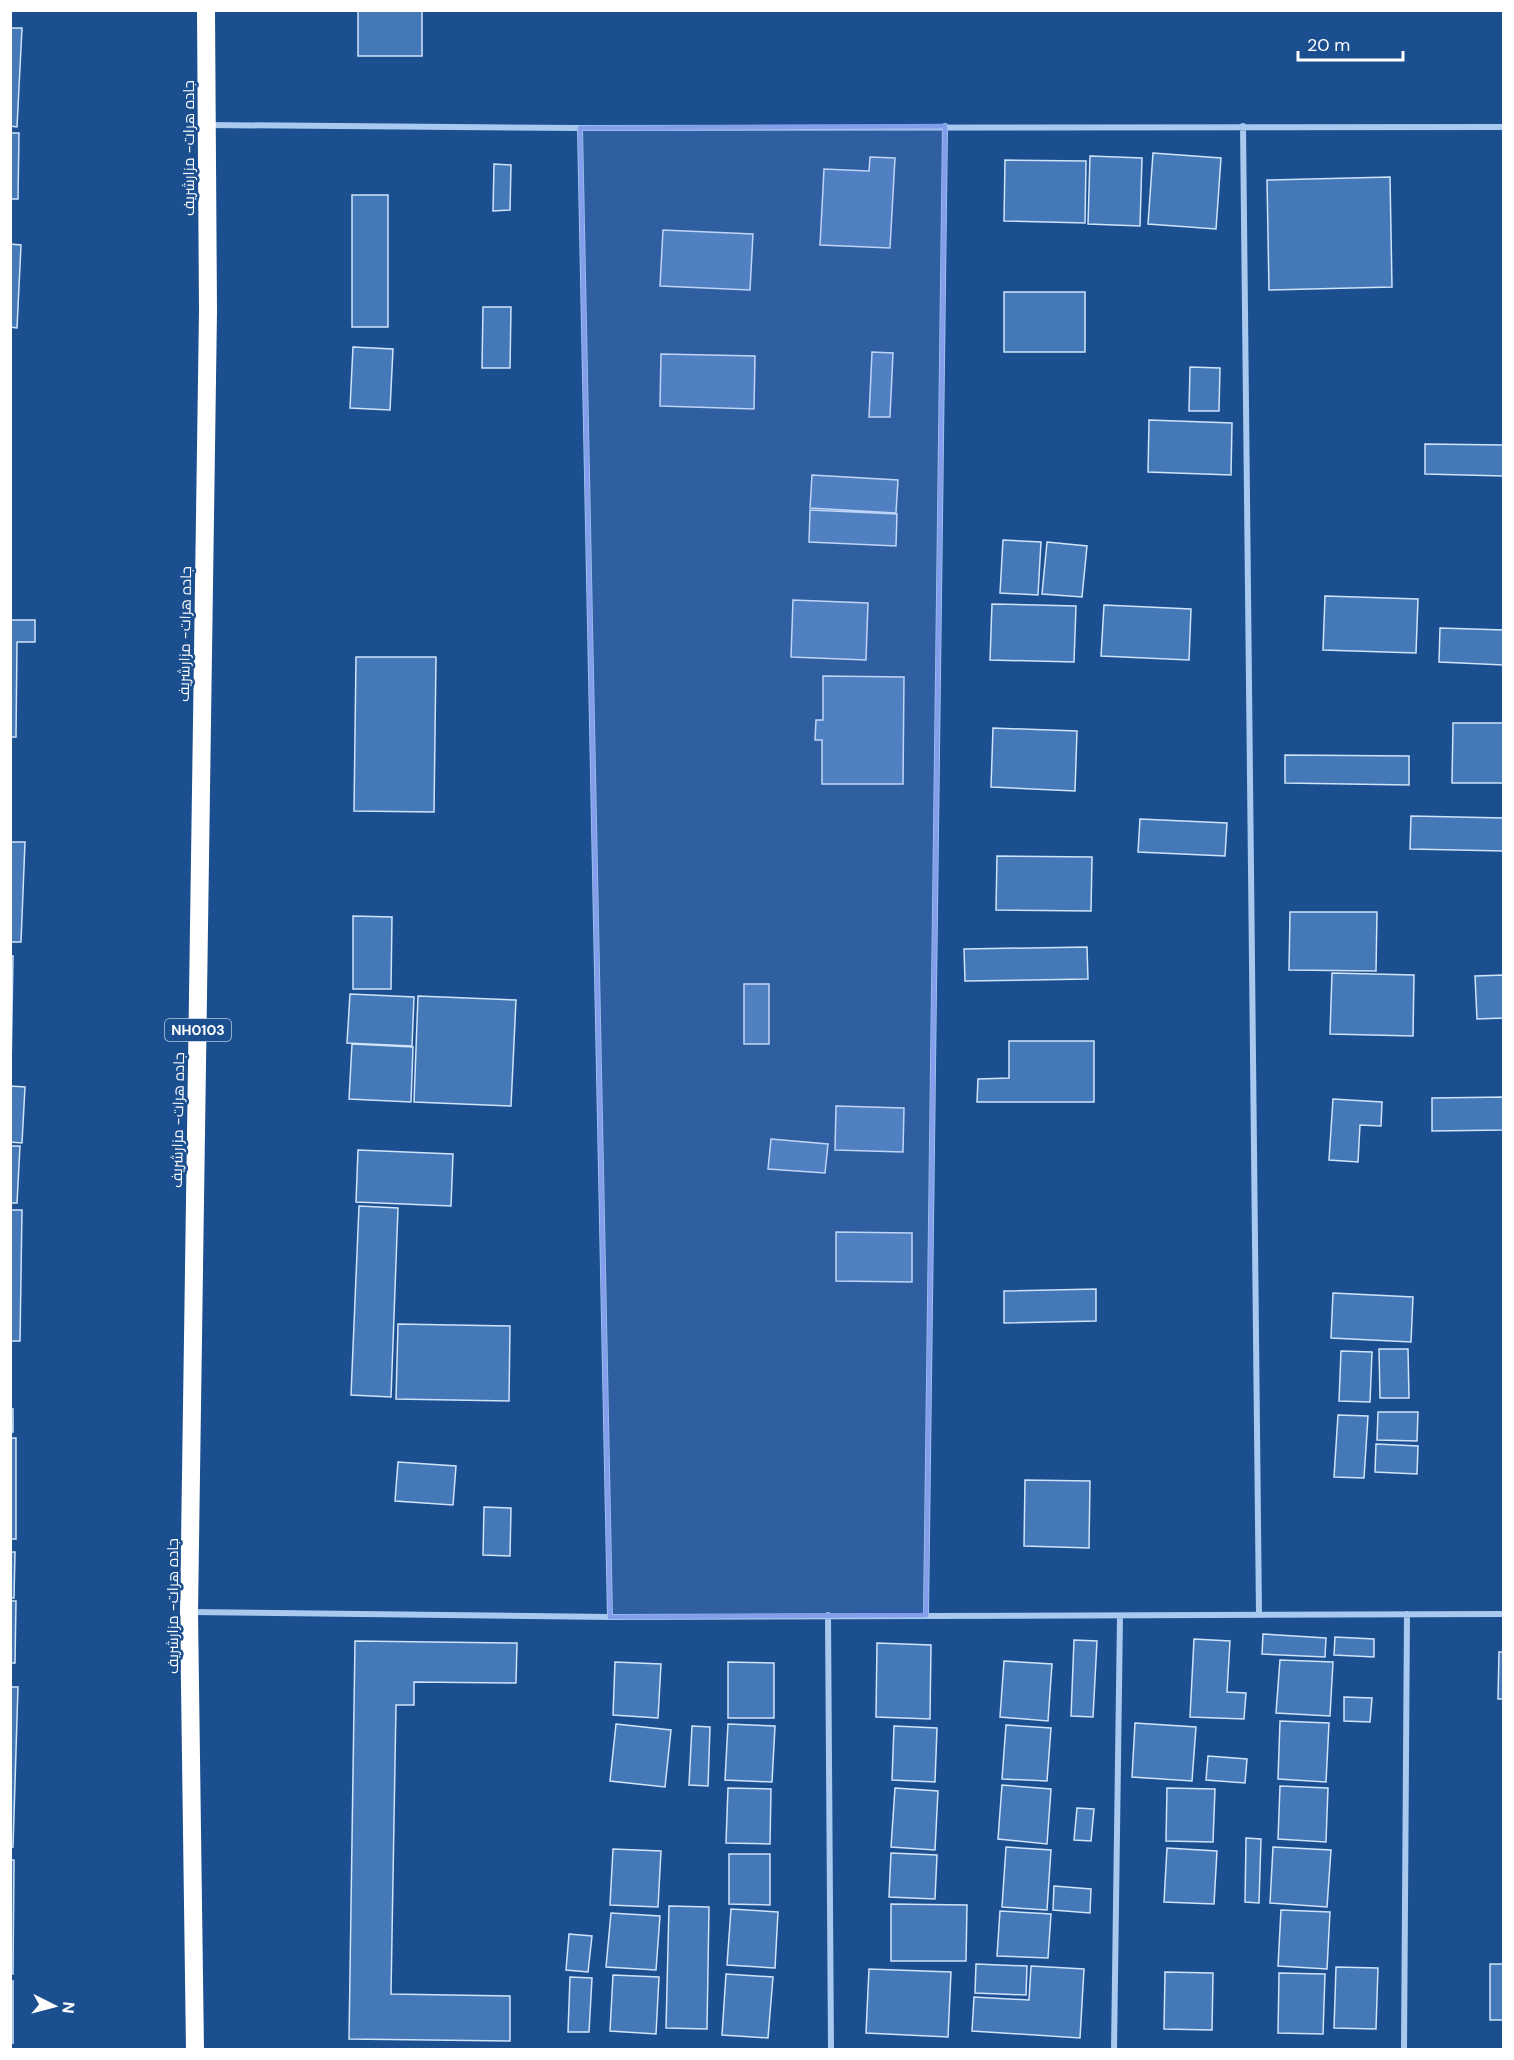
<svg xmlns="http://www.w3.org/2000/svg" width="1514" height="2060" font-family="'DM Sans',Cairo,sans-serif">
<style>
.building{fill:#4478b7;stroke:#cfe3fa;stroke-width:1.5}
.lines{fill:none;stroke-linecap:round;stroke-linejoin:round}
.street{stroke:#a9c9ee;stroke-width:6}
.highway{stroke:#fff;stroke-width:18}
.marked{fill:#839eea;fill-opacity:0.2;stroke:#839eea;stroke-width:4.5;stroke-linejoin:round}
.labels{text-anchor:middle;stroke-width:5;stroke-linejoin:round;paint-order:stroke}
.shield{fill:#1b4f8f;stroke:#bbcadd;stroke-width:1.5}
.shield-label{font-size:14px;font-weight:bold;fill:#fff}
.street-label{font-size:15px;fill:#fff;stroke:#1b4f8f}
</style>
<rect width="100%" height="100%" fill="#1b4f8f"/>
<path class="building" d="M358,10h64v46h-64z
M10,28h12l-5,99 -7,-1z
M10,133h9l-1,66h-8z
M1153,153l68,5 -5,71 -68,-5z
M1090,156l52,2 -2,68 -52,-2z
M870,157l25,1 -5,90 -70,-3 4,-76 45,2z
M1005,160l81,1 -1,62 -81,-2z
M494,164l17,1 -1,45 -17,1z
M1390,177l2,110 -123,3 -2,-110z
M352,195h36v132h-36z
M663,230l90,4 -3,56 -90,-4z
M10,244l11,1 -4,83 -7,-1z
M1004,292h81v60h-81z
M483,307h28l-1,61h-28z
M353,347l40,2 -3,61 -40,-2z
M872,352l21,1 -3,64h-21z
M661,354l94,2 -1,53 -94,-3z
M1190,367l30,1 -1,43h-30z
M1149,420l83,3 -1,52 -83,-3z
M1425,444l79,1v31l-79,-2z
M812,475l86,5 -2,33 -86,-5z
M810,510l87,4 -1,32 -87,-4z
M1003,540l38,2 -3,53 -38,-2z
M1047,542l40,4 -5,51 -40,-3z
M1325,596l93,3 -2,54 -93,-3z
M793,600l75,3 -2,57 -75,-3z
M992,604l84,2 -2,56 -84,-2z
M1104,605l87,4 -2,51 -88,-4z
M10,620h25v22h-18l-1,95h-6z
M1440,628l64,2v35l-65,-3z
M356,657h80l-2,155 -80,-1z
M823,676l81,1 -1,107h-81v-44h-7l1,-20h7z
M1453,723h51v60h-52z
M993,728l84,3 -2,60 -84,-4z
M1285,755l124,1v29l-124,-2z
M1411,816l93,2v33l-94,-2z
M1140,819l87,4 -2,33 -87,-4z
M10,842h15l-4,100h-11z
M997,856l95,1 -1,54 -95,-1z
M1290,912h87l-1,59 -87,-1z
M353,916l39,1 -1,72h-38z
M1087,947l1,32 -123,2 -1,-32z
M10,956h3l-2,115h-1z
M1332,973l82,2 -1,61 -83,-2z
M1504,975v43l-27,1 -2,-43z
M744,984h25v60h-25z
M350,994l64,3 -2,49 -65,-3z
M418,996l98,4 -5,106 -97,-4z
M1009,1041h85v61h-117l1,-23 31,-1z
M352,1044l61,3 -2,55 -62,-3z
M10,1086l15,1 -3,56 -12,-1z
M1504,1097v33l-72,1v-33z
M1333,1099l49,3 -1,24 -21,-1 -2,37 -29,-2z
M836,1106l68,2 -1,44 -68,-2z
M771,1139l57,5 -3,29 -57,-4z
M10,1146h10l-3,57h-7z
M358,1150l95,4 -2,52 -95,-4z
M359,1206l39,2 -7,189 -40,-2z
M10,1210h12l-2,131h-10z
M836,1232l76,1v49l-76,-1z
M1096,1289v32l-92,2v-32z
M1333,1293l80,4 -2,45 -80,-4z
M398,1324l112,2 -1,75 -113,-2z
M1379,1349h29l1,49h-29z
M1341,1351l31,1 -2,50 -31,-1z
M10,1409h3v23h-3z
M1378,1412h40l-1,29 -40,-1z
M1338,1415l30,1 -4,62 -30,-1z
M10,1438h6v101h-6z
M1376,1444l42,2 -1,28 -42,-2z
M398,1462l58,4 -3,39 -58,-4z
M1025,1480l65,1 -1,67 -65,-2z
M484,1507l27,1 -1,48 -27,-1z
M10,1552h5l-1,46h-4z
M10,1601h6l-1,62h-5z
M1263,1634l63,4 -1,19 -63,-3z
M1335,1637l39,2v18l-40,-2z
M1194,1639l36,2 -3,51 19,1 -2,26 -54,-2z
M1074,1640l23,1 -4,76 -22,-1z
M355,1641l162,2 -1,40 -102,-1v23h-18l-5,289 119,2v45l-161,-2z
M877,1643l54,2 -1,74 -54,-2z
M1499,1652h5v47h-6z
M1280,1660l53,2 -3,54 -54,-3z
M1004,1661l48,3 -4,57 -48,-4z
M615,1662l46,2 -3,54 -45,-3z
M728,1662l46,1v55h-46z
M10,1687h8l-5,160h-3z
M1344,1697l28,1 -2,24 -26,-1z
M1280,1721l49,2 -3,59 -48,-3z
M1135,1723l61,4 -4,54 -60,-4z
M616,1724l55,6 -6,57 -55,-6z
M728,1724l47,2 -3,56 -47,-2z
M1006,1725l45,3 -4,53 -45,-2z
M692,1726l18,1 -2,59 -19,-1z
M894,1726l43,2 -2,54 -43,-2z
M1208,1756l39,3 -2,24 -39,-3z
M1002,1785l49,4 -4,55 -49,-5z
M1280,1786l48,2 -2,54 -48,-3z
M728,1788l43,1 -1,55 -44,-1z
M895,1788l43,3 -3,59 -44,-3z
M1167,1788l48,1 -2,53 -47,-1z
M1077,1808l17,1 -3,32 -17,-1z
M1246,1838l15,1 -2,64 -14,-1z
M1006,1847l45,3 -4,60 -45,-3z
M1273,1847l58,3 -4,57 -57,-4z
M1167,1848l50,3 -3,53 -50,-2z
M613,1849l48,2 -3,56 -48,-2z
M891,1853l46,2 -2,44 -46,-2z
M729,1854h41v51l-41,-1z
M10,1860h4l-1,114h-3z
M1054,1886l37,3 -1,24 -37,-3z
M891,1904l76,1 -1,56h-75z
M669,1906l40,1 -2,122 -41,-1z
M731,1909l47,3 -3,56 -48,-3z
M1281,1910l49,2 -3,57 -49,-3z
M1000,1911l51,3 -3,44 -51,-2z
M611,1913l49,3 -4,54 -50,-3z
M569,1934l23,2 -4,36 -22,-2z
M976,1964l51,2 -1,29 -51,-2z
M1490,1964h14v56h-14z
M1031,1966l53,3 -4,69 -108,-7 2,-34 55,3z
M1336,1967l42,1 -2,61 -42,-1z
M869,1969l82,3 -3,65 -82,-4z
M1165,1972l48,1 -1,57 -48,-1z
M1279,1973l46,1 -2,60 -45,-1z
M726,1974l47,3 -5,61 -46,-3z
M613,1975l46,2 -3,57 -46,-3z
M570,1977l22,1 -3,54h-21z
M10,1981h3v62h-3z"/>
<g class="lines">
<path class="street" d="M208,125l372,3 924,-1
M1243,126l16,1489
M580,128l30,1489
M190,1612l420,5 894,-3
M828,1615l3,435
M926,1615l19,-1489
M1114,2050l6,-434
M1404,2050l3,-436"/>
<path class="highway" d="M195,2050l-6,-438 19,-1301 -2,-301"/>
</g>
<path class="marked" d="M945,126l-19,1489 -316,2 -30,-1489z"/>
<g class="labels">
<rect class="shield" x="165" y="1019" width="66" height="22" rx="4.5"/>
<g class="shield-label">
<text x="198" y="1035">NH0103</text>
</g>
<g class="street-label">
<text transform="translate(189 148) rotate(-90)" y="5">جاده هرات- مزارشریف</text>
<text transform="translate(185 634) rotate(-89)" y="5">جاده هرات- مزارشریف</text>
<text transform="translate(178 1120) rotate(-89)" y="5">جاده هرات- مزارشریف</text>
<text transform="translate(173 1606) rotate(-90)" y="5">جاده هرات- مزارشریف</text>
</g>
</g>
<rect width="1514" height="2060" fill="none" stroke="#ffffff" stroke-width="24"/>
<g transform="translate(54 2006) rotate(96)" stroke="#1b4f8f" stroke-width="4.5" paint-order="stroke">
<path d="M0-4.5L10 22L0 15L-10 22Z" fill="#ffffff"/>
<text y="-9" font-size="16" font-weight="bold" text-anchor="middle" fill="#ffffff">N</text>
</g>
<path d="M1298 51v9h105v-9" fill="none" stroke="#ffffff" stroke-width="3"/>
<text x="1307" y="51" font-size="18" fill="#ffffff" stroke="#1b4f8f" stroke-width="4.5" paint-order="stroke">20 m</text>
</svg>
